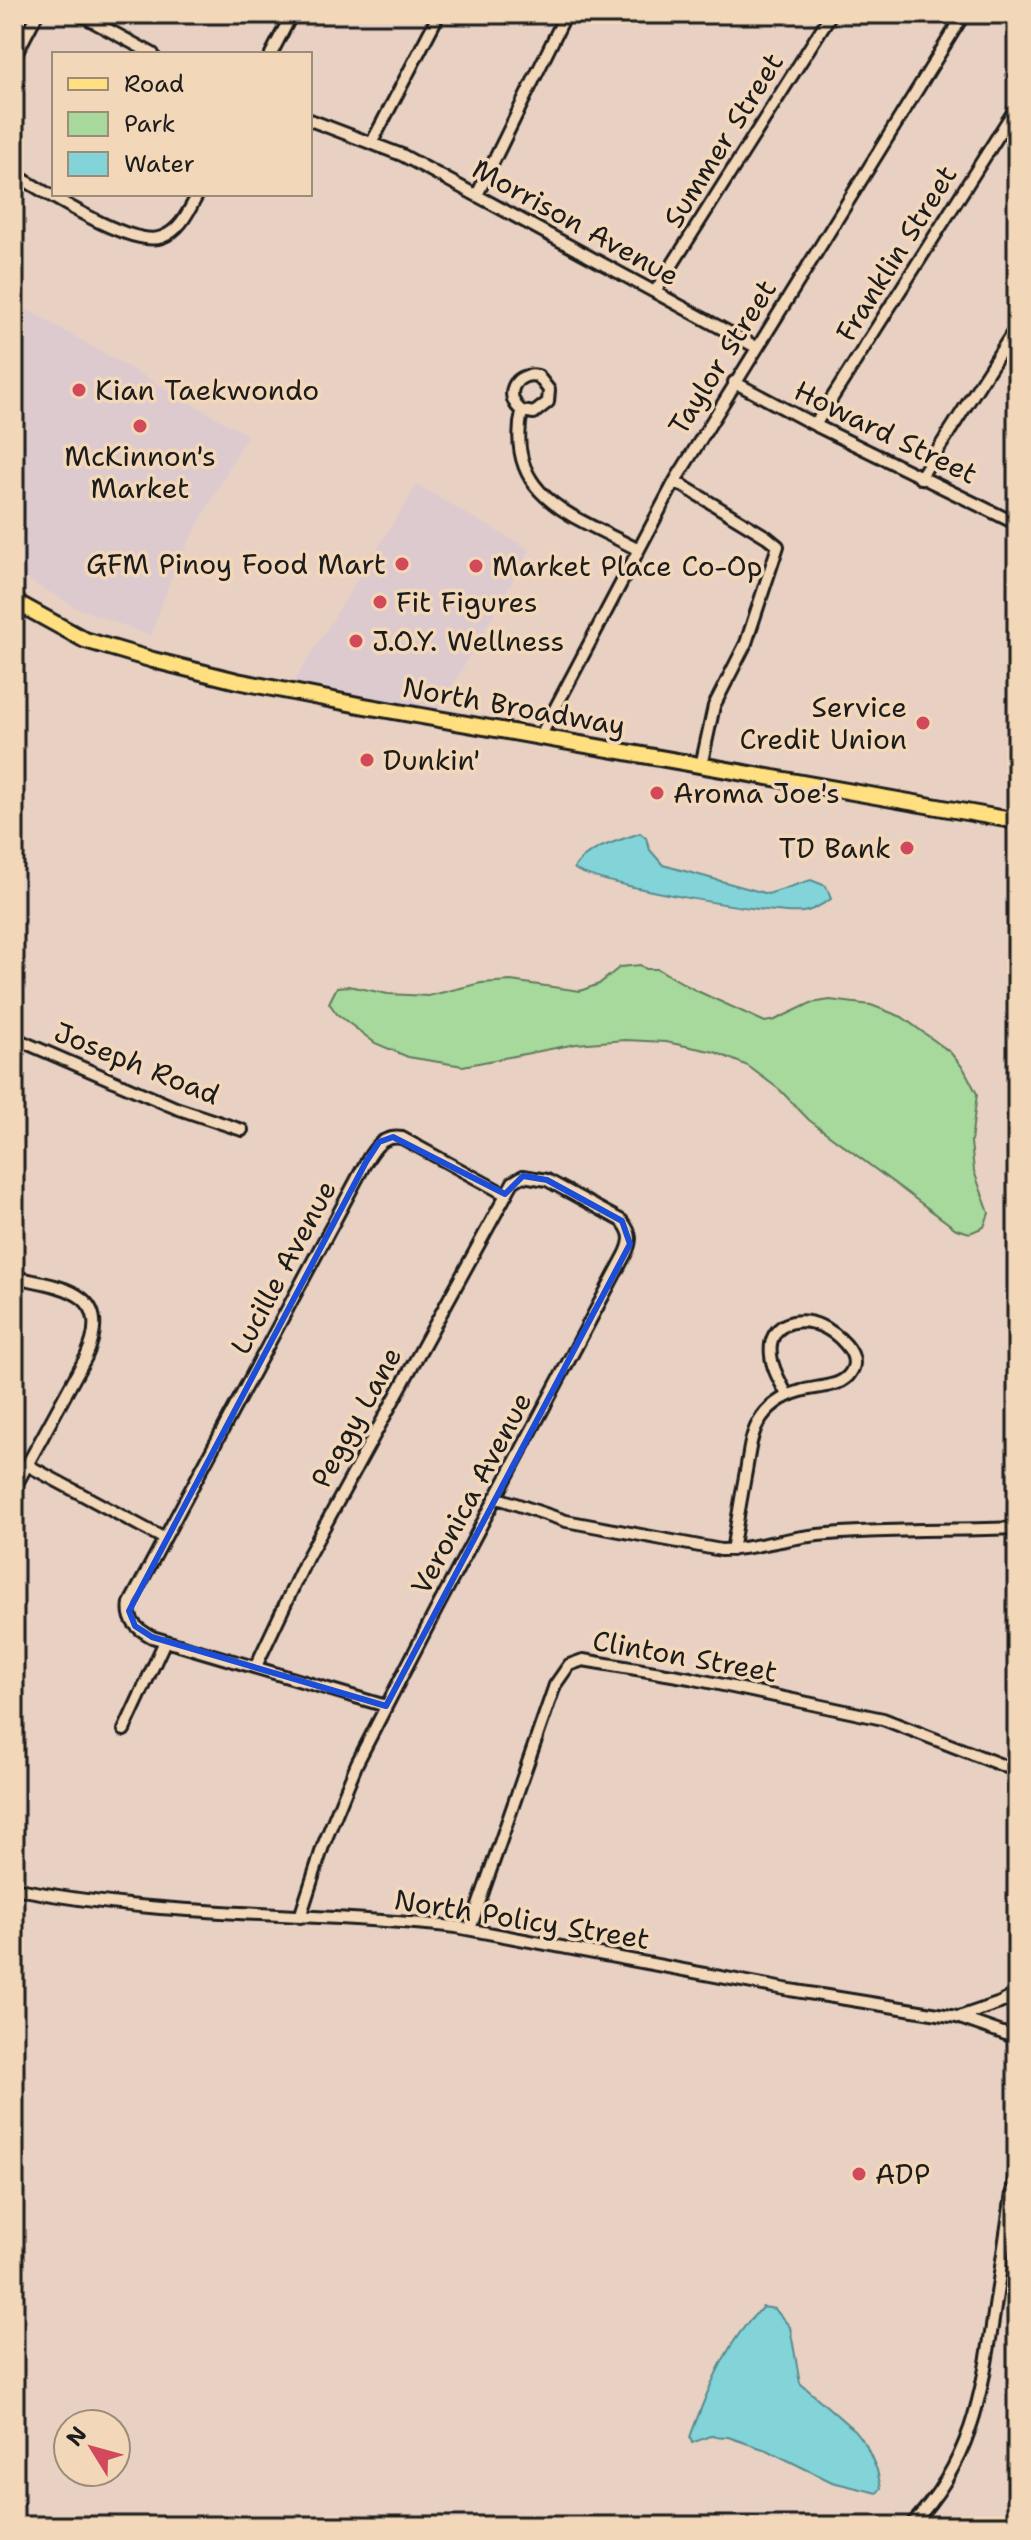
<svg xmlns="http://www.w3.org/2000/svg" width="1031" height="2540" font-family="'Shantell Sans',sans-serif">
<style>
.built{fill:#ddcacf}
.green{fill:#a6d99b;stroke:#617a5c;stroke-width:2}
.water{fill:#82d4d9;stroke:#598a8d;stroke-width:2}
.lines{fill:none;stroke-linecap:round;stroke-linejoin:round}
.minor-casing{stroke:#1c1c1c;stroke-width:16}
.major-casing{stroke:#1c1c1c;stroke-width:20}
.minor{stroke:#f2d7b9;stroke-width:10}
.major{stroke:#ffdf80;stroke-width:14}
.marked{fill:none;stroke:#1d4ed8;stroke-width:6;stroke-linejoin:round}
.poi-dot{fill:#d1495b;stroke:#f2d7b9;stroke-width:3}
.labels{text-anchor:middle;stroke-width:7;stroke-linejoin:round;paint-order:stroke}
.street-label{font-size:28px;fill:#1c1c1c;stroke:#f2d7b9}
.poi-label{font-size:28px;fill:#1c1c1c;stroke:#f2d7b9;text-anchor:start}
</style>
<rect width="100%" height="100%" fill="#e8d1c3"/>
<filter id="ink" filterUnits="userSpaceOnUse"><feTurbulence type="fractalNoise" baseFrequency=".0125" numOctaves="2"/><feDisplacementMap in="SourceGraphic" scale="16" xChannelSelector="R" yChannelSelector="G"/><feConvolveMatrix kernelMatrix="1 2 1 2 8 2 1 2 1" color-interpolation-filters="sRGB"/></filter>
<g filter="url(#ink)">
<path class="built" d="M14,302l233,133 -73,134 -23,67 -74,-28 -63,-36z
M417,485l113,65 -96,168 -146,-27z"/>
<path class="green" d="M640,965l6,4h12l37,21 70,32 10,-2 36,-17 19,-3 41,5 31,12 48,35 14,17 13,25 -6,48 3,29 15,42 -5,14 -14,6 -14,-4 -147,-109 -29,-30 -32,-24 -33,-14 -49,-10 -41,-2 -49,4 -113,22 -55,-9 -33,-14 -38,-29 -8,-11 8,-16 12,-1 39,8 40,2 53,-13 30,-2 69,10 19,-7 21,-17z"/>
<path class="water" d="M640,833l6,5 4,12 13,15 105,29 43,-14 15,6 5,13c-8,5 -18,12 -28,13 -26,4 -217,-29 -229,-44 12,-20 45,-27 66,-35z
M763,2307l12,2 15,18 10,56 54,47 12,15 11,25 4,18 -4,5 -45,-11 -63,-31 -41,-14 -18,-1 -18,7 -2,-6c17,-45 36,-97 73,-130z"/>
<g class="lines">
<defs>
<path id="minor" d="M79,14l74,40
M271,54l21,-40
M14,58l23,-44
M310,120l92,35 354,192
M372,142l67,-128
M14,174c30,17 118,75 148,63 19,-7 27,-27 36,-43
M477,195l89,-181
M655,292l176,-278
M734,382l81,43 202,99
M522,411l12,2 14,-11 1,-12 -11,-14c-23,-5 -36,20 -16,35 -18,87 53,105 115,138
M815,425l202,-319
M920,478l97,-152
M675,481l92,56 11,9 -32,97 -32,63 -13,60
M540,737l135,-256 289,-467
M14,1038l162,70 66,22
M14,1277c49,10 101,15 72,80l-72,132
M27,1465l136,73
M495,1497l71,24 155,29c33,-1 64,-12 97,-15 66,-7 133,-4 199,-7
M732,1550c5,-26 9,-53 14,-79 3,-16 4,-34 12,-48 9,-16 25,-27 43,-32 16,-5 41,-3 50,-19 12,-18 -16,-40 -30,-46 -25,-12 -54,-1 -50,29 1,14 10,28 16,40
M256,1666l51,-108 206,-376 10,-6 24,4 75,41c10,12 10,20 3,34l-189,355 -79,153 -34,83 -23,71
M386,1706l-234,-69c-15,-8 -25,-16 -22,-34l236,-441c9,-15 17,-27 36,-24l103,56
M124,1730l41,-89
M14,1888c146,30 294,23 442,39l334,63 167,27 60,21
M470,1929l85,-244 14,-20 14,-5 107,18 193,41 134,52
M959,2017l41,-14 17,-9
M910,2526c63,-64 72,-134 85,-219 7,-49 15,-98 22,-147"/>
<path id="major" d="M14,601l71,39 68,20 84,21 122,24 658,116"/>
</defs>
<use href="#minor" class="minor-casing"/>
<use href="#major" class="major-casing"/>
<use href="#minor" class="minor"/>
<use href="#major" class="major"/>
</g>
</g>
<path class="marked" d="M393,1137l112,57 18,-18 24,4 75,41 8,23 -244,462 -234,-69 -17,-11 -6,-15 237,-449 13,-20z"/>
<g class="poi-dot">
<circle cx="79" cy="390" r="8"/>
<circle cx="140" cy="426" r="8"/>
<circle cx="402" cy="564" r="8"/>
<circle cx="476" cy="566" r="8"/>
<circle cx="380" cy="602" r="8"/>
<circle cx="356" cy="641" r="8"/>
<circle cx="923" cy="723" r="8"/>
<circle cx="367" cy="760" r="8"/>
<circle cx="657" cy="793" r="8"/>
<circle cx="907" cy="848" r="8"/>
<circle cx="859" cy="2174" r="8"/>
</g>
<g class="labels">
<g class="street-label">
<text transform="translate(723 140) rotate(-58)" y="10">Summer Street</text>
<text transform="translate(576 222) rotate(29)" y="10">Morrison Avenue</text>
<text transform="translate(896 253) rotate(-58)" y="10">Franklin Street</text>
<text transform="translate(722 357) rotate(-58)" y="10">Taylor Street</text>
<text transform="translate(886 432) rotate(26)" y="10">Howard Street</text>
<text transform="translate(514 706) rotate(10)" y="10">North Broadway</text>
<text transform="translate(137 1063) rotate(22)" y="10">Joseph Road</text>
<text transform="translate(283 1267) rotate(-62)" y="10">Lucille Avenue</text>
<text transform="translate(356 1417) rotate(-61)" y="10">Peggy Lane</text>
<text transform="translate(471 1493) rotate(-62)" y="10">Veronica Avenue</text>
<text transform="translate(685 1656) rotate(10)" y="10">Clinton Street</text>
<text transform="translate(522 1919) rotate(9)" y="10">North Policy Street</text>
</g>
<g class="poi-label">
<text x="95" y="400">Kian Taekwondo</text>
<text x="140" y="466" text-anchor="middle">McKinnon's<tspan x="140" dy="32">Market</tspan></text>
<text x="386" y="574" text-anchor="end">GFM Pinoy Food Mart</text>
<text x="492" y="576">Market Place Co-Op</text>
<text x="396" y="612">Fit Figures</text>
<text x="372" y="651">J.O.Y. Wellness</text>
<text x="907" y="717" text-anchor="end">Service<tspan x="907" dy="32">Credit Union</tspan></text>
<text x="383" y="770">Dunkin'</text>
<text x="673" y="803">Aroma Joe's</text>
<text x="891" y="858" text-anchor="end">TD Bank</text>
<text x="875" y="2184">ADP</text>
</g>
</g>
<rect width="1031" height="2540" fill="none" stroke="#f2d7b9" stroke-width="48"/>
<rect x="24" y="24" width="983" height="2492" fill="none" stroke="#1c1c1c" stroke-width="3" filter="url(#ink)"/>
<rect x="52" y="52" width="260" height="144" fill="#f2d7b9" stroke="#9c8c7a" stroke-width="2"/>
<rect x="68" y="78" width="40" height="12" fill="#ffdf80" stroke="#9c8c7a" stroke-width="2"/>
<text x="124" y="92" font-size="24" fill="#1c1c1c">Road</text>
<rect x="68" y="112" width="40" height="24" fill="#a6d99b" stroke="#9c8c7a" stroke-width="2"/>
<text x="124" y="132" font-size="24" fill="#1c1c1c">Park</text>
<rect x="68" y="152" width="40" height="24" fill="#82d4d9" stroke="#9c8c7a" stroke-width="2"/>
<text x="124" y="172" font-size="24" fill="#1c1c1c">Water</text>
<g transform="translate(92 2448) rotate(307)"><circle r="38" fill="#f2d7b9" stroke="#9c8c7a" stroke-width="2"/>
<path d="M0-6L14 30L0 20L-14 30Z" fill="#d1495b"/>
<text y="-12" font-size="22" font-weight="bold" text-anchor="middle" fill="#1c1c1c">N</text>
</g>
</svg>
